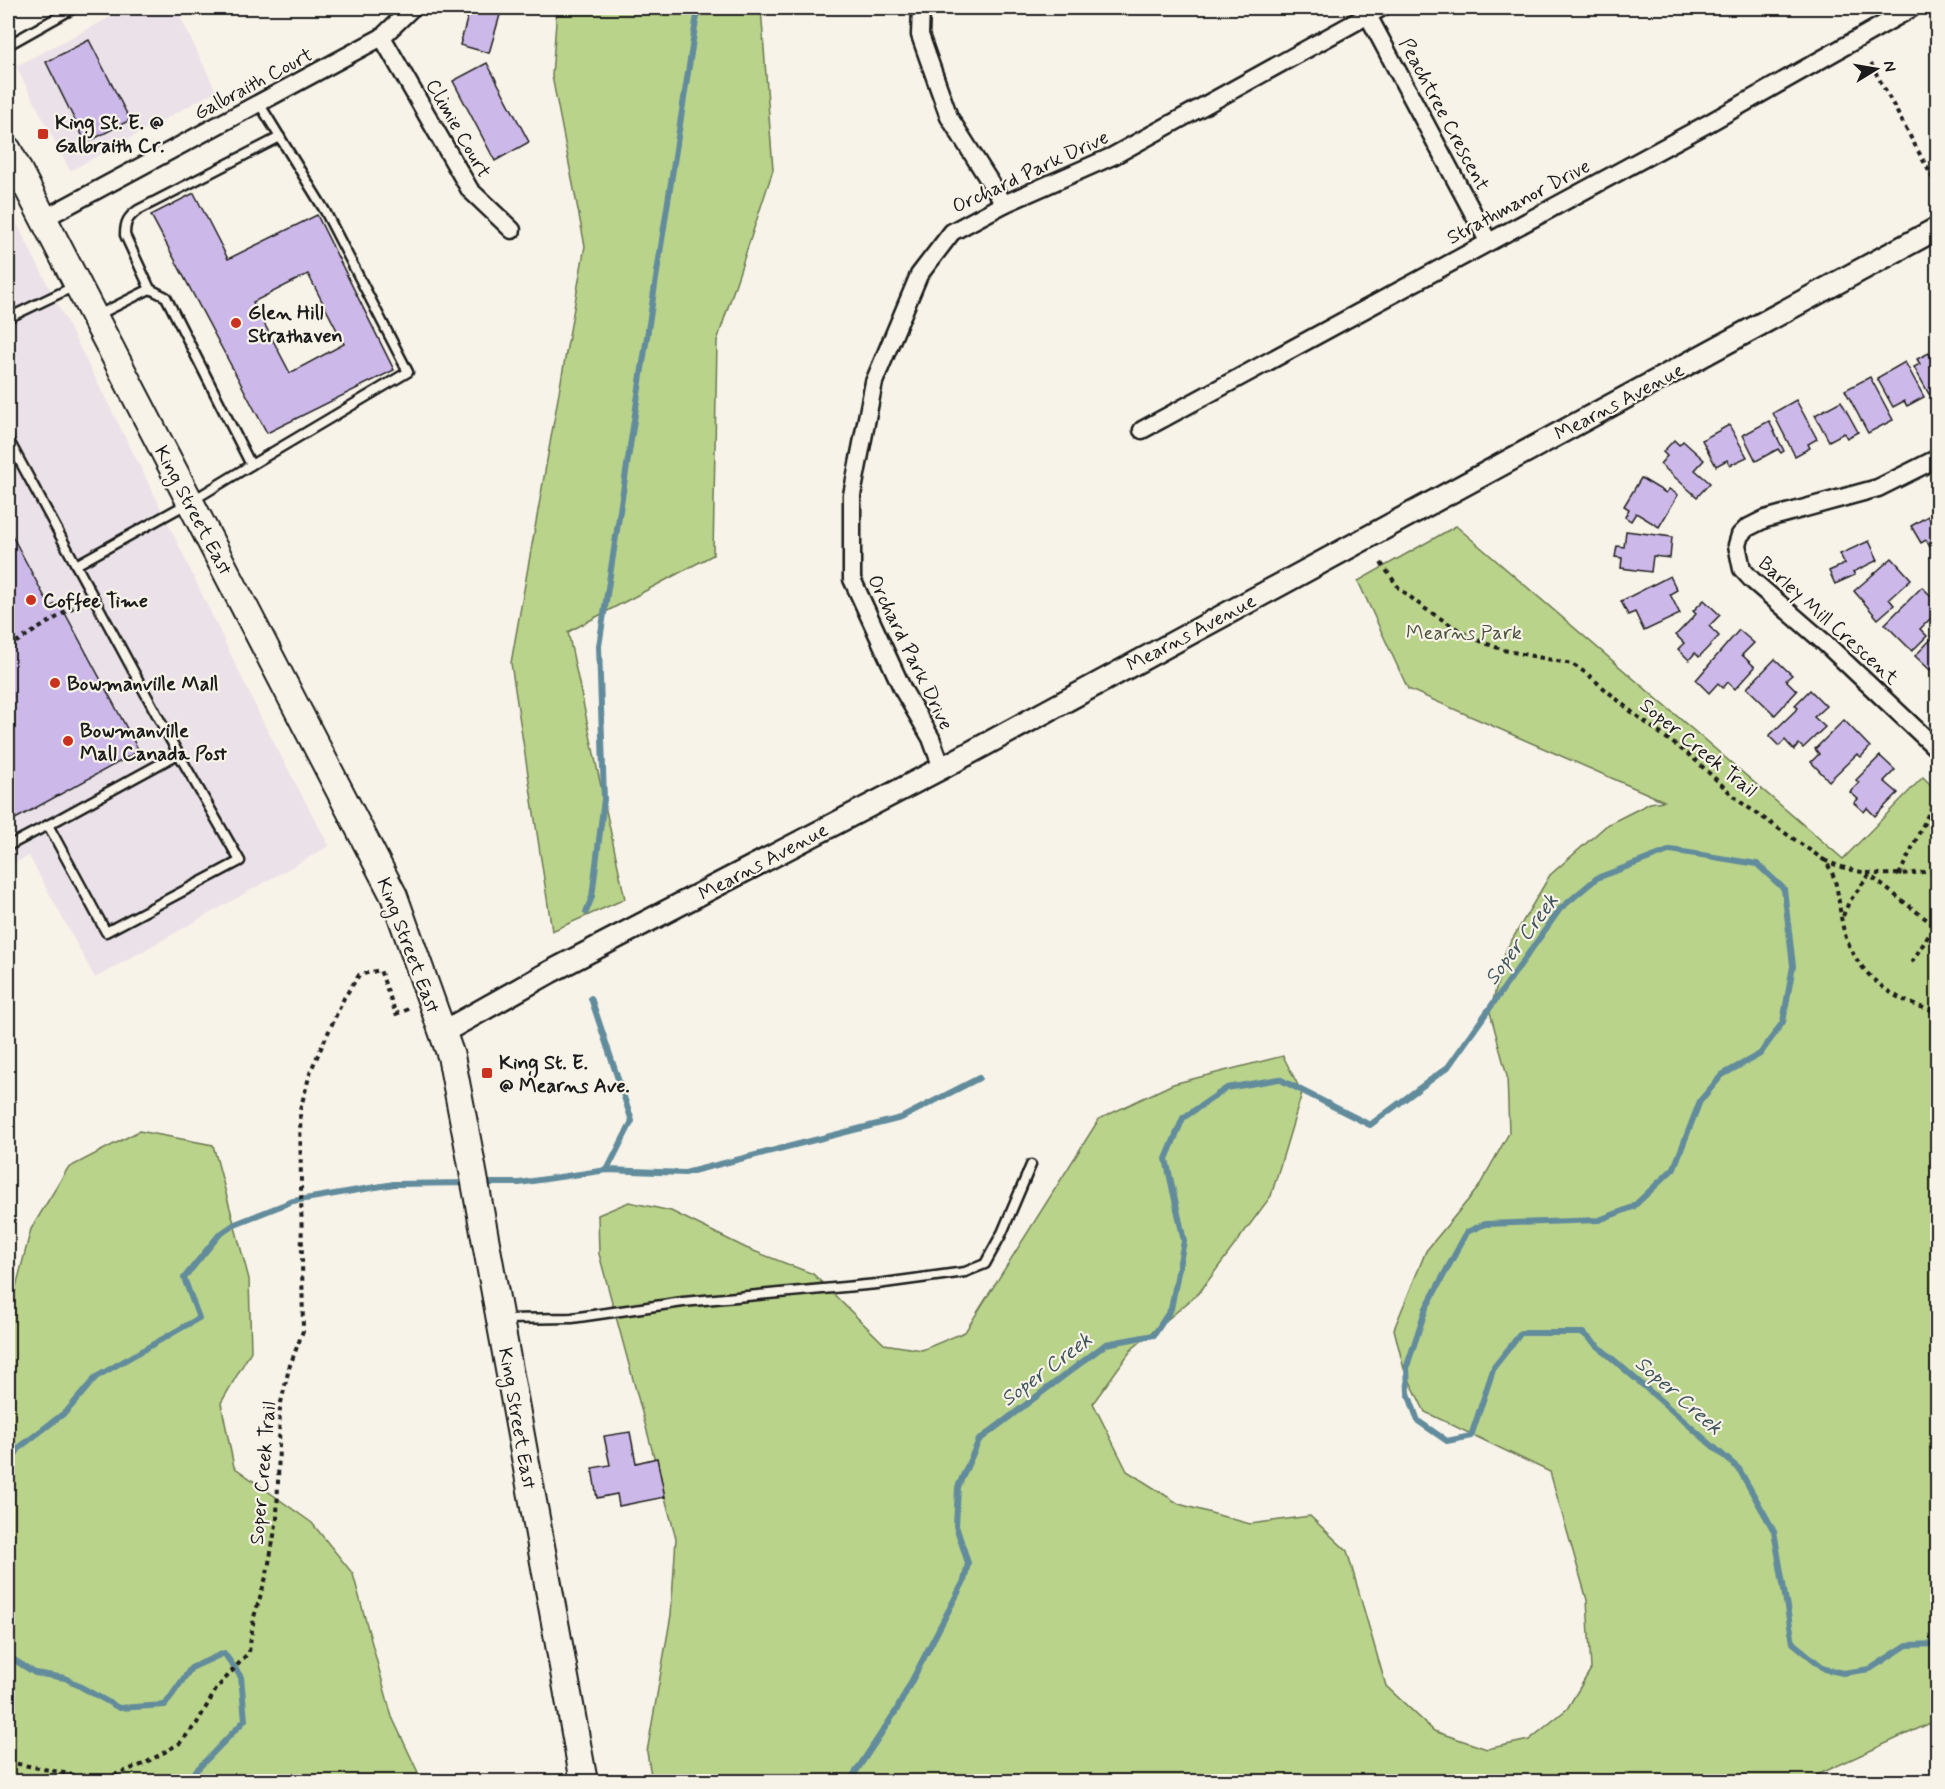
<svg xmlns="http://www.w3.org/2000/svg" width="1945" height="1789" font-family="Mynerve,sans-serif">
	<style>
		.built { fill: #eae2e8 }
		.green { fill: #bad38a; stroke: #6b7853; stroke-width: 1.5 }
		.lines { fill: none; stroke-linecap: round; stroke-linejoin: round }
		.stream { stroke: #628c9c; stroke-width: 6 }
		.building { fill: #cdb9e9; stroke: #1c1c1c; stroke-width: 1.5; fill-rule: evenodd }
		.service-casing { stroke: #1c1c1c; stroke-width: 13 }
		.minor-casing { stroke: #1c1c1c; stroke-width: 21 }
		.tertiary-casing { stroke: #1c1c1c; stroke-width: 26 }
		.primary-casing { stroke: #1c1c1c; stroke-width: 30 }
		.path { stroke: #1c1c1c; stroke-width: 4; stroke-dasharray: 4.5 4.5; stroke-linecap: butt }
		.service { stroke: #f7f3e8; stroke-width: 8 }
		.minor { stroke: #f7f3e8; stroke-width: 16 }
		.tertiary { stroke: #f7f3e8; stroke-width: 21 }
		.primary { stroke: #f7f3e8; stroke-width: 26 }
		.poi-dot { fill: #c8321e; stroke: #f7f3e8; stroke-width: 2 }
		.labels { text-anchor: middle; stroke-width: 4.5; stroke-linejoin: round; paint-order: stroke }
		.street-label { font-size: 20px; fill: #1c1c1c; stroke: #f7f3e8 }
		.poi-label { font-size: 20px; font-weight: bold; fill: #1c1c1c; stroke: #f7f3e8; text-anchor: start }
		.park-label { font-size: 20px; fill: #4b533d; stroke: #f7f3e8 }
		.water-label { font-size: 21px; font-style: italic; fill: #3f545c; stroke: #f7f3e8 }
	</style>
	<rect width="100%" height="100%" fill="#f7f3e8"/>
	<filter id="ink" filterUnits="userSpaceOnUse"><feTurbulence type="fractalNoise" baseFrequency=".0167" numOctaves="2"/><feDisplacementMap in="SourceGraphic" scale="12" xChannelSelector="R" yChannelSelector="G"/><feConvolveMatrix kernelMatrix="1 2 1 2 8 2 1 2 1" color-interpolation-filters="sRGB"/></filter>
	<g filter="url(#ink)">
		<g class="built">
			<path d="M128,8h48l40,83 -146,80 -54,-105z"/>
			<path d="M8,206l148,292 108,226 65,122 -234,132 -66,-122 -21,10z"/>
		</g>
		<g class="green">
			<path d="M557,8h204l12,162 -56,171 -4,214 -145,77 57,267 -73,32 -41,-268 74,-417 -33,-170z"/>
			<path d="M1456,526l387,333 80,-82 14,14v929l-135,62 -1150,-1 -5,-29 24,-137 5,-77 -77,-284 -1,-39 31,-13 42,9 75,37 67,26 71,70 38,6 43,-18 134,-213 74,-35 110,-28 19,37 -31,103 -72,97 -67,56 -39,54 34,68 52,33 71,20 60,-8 37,35 39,135 48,45 53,18 42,-9 38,-31 24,-40 -4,-69 -37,-128 -125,-60 -21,-43 -10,-40 32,-78 52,-63 31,-55 -2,-57 -17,-64 16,-62 44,-75 57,-50 43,-22 14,-2 -256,-112 -50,-108z"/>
			<path d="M139,1131l74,14 36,134 2,72 -30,52 13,64 78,56 41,51 39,143 30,64h-414v-463l23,-89 37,-61z"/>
		</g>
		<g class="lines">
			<g class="stream">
				<path d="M586,912l6,-15 12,-98 -5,-153 99,-638"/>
				<path d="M591,998l41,123 -25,49"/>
				<path d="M482,1183h37l88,-13 78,3 216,-55 78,-40"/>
				<path d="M8,1466l12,-19 47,-36 29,-34 103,-59 -15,-40 35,-43 16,-11 58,-23 101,-17 75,-1"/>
				<path d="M8,1656l27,17 30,5 54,30 46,-3 26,-37 33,-15 17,24 4,43 -60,62"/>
				<path d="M849,1782l47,-71 68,-130 4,-18 -12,-37 2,-39 21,-47 127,-96 48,-9 17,-26 13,-68 -18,-82 17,-41 44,-30 52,-9 91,46 78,-58 112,-158 37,-31 74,-28 86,14 27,25 9,77 -10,56 -23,32 -38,21 -22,26 -26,67 -41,39 -34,13 -114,4 -18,8 -41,76 -19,58 1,27 10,28 29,20 24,-5 23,-69 27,-34h62l156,136 35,62 19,112 32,26 18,4 27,-4 37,-24 31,-1"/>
			</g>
		</g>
		<g class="building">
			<path d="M470,8h32l-13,45 -29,-8z"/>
			<path d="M89,40l41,80 -44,23 -40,-81z"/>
			<path d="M487,63l42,79 -34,19 -42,-80z"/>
			<path d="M194,193l34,66 89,-44 77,155 -127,63 -116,-218zM308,274l36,70 -54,29 -37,-71z"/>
			<path d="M1929,353l2,5 7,-4v36l-9,4 -15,-27 6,-3 -3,-5z"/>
			<path d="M1905,362l19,35 -17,9 -3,-5 -11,6 -16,-29z"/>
			<path d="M1870,377l23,43 -25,13 -23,-43z"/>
			<path d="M1796,400l21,39 -9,5 2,4 -15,8 -22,-43z"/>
			<path d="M1841,401l17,31 -11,6 -3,-5 -15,8 -14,-26z"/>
			<path d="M1769,421l15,30 -3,2 -3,-4 -22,12 -13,-26z"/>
			<path d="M1729,425l18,32 -17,8 -3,-5 -11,6 -14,-26z"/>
			<path d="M1674,440l5,5 4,-4 21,19 -9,10 15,13 -13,14 -37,-33 7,-8 -4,-4z"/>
			<path d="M1641,478l25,15 3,-4 9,6 -19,32 -23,-14 -5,8 -6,-4 4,-8 -5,-3z"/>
			<path d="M1938,515v39l-2,-3 -3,1 -7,-12 -5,3 -10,-17 17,-10 2,3z"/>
			<path d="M8,528l42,79 9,-5 80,149 -131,72z"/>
			<path d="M1626,531l46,6 -2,21 -17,-2 -2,16 -30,-4 1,-10 -7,-1 2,-11 7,1z"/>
			<path d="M1869,541l9,19 -25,12 2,3 -20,9 -6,-13 16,-7 -5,-10z"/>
			<path d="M1892,558l19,21 -22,20 5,6 -16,14 -24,-28z"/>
			<path d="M1670,576l7,14 -7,4 10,20 -36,17 -9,-19 -7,3 -7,-14z"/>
			<path d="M1922,587l16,16v8l-18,18 7,7 -15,15 -27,-27z"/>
			<path d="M1704,600l16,15 -11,11 10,10 -20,21 -4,-4 -6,7 -11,-11 6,-6 -8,-8 20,-21 -3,-3z"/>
			<path d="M1739,630l15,13 -12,12 13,12 -20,22 -7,-7 -5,6 -5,-5 -9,10 -13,-13z"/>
			<path d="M1938,632v30l-8,8 -15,-14z"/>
			<path d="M1775,659l17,16 -6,5 11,11 -22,24 -28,-27z"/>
			<path d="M1810,690l16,16 -12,11 11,10 -22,21 -4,-4 -5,6 -9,-10 -6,6 -10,-10 29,-28 -3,-3z"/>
			<path d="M1844,720l26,27 -9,10 -4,-3 -28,27 -18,-19 8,-8 -4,-5z"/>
			<path d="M1880,756l15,14 -11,11 14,12 -23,23 -8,-8 -3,4 -10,-9 4,-4 -8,-7 9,-9 -3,-3z"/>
			<path d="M630,1432l6,31 21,-5 8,39 -46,9 -2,-12 -20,4 -5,-30 18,-3 -6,-29z"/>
		</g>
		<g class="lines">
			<defs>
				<g id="service">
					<path d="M8,45l66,-37"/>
					<path d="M96,316l54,-27"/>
					<path d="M8,318l67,-32"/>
					<path d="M8,439l162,300 70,122 -134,71 -58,-107 -40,21"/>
					<path d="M251,465l157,-93 -83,-161 -66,-108"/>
					<path d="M76,565l114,-63 61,-37 -85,-168 -16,-8 -25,-54c0,-13 3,-18 13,-25l142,-73"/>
					<path d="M48,825l130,-71"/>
					<path d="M503,1319l69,-1 111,-16 194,-18 88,-12 20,-8 17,-31 29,-68"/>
				</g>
				<g id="minor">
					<path d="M921,8l-1,27 29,82 55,87"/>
					<path d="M1364,8l124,233"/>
					<path d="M382,37l88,153 42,40"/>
					<path d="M43,219l339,-182 30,-29"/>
					<path d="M1142,430l567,-307 203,-115"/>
					<path d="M1938,458l-60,30 -113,31 -18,9 -7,7 -3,10 5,24 10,11 74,64 112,106"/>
					<path d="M942,768l-11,-30 -28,-48 -51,-111v-84l22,-113 45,-107 33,-43 52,-28 109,-48 268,-148"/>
				</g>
				<path id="tertiary" d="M443,1032l107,-60 392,-204 996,-540"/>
				<path id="primary" d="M8,150l386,746 57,160 17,88 116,638"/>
			</defs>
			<use href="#service" class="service-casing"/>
			<use href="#minor" class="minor-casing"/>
			<use href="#tertiary" class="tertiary-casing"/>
			<use href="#primary" class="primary-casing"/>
			<g class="path">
				<path d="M1871,64l65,120"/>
				<path d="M1381,563l18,25 25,20 46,29 33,13 69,14 14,9 47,40 60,45 46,43 85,59c17,20 13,46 20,71 11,42 51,73 94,80"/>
				<path d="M8,647l74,-45"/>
				<path d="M1824,860c39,18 72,16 114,10"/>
				<path d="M1899,875l39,-81"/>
				<path d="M1843,916l6,-14 20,-27 66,51 -24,37"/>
				<path d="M8,1762l92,18 44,-16 36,-21 17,-20 20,-35 32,-36 5,-35 13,-43 10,-55 3,-112 9,-39 14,-37 -3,-221 11,-40 33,-72 15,-23 21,-5 16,44 15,-6"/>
			</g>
			<use href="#service" class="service"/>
			<use href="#minor" class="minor"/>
			<use href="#tertiary" class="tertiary"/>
			<use href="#primary" class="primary"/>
		</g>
	</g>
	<g class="poi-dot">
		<rect x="37" y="128" width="12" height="12" rx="3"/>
		<circle cx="236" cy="323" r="6"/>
		<circle cx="31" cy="600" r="6"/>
		<circle cx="55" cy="683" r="6"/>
		<circle cx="68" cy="741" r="6"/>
		<rect x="481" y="1067" width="12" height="12" rx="3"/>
	</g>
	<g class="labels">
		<g class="street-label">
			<text transform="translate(253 83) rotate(-28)" y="7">Galbraith Court</text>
			<text transform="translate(1445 114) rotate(62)" y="7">Peachtree Crescent</text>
			<text transform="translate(459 128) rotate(60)" y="7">Climie Court</text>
			<text transform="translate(1030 171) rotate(-25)" y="7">Orchard Park Drive</text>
			<text transform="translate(1518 201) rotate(-28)" y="7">Strathmanor Drive</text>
			<text transform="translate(1619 401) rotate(-28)" y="7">Mearns Avenue</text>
			<text transform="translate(194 510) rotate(62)" y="7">King Street East</text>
			<text transform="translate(1829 620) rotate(42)" y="7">Barley Mill Crescent</text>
			<text transform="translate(1191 632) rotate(-28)" y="7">Mearns Avenue</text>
			<text transform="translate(911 652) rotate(64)" y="7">Orchard Park Drive</text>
			<text transform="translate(1699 747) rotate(39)" y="7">Soper Creek Trail</text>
			<text transform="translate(763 861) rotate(-28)" y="7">Mearns Avenue</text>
			<text transform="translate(409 945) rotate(69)" y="7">King Street East</text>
			<text transform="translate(518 1418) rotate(80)" y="7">King Street East</text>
			<text transform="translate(262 1473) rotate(-85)" y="7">Soper Creek Trail</text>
		</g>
		<g class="poi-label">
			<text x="55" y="129">King St. E. @<tspan x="55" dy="23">Galbraith Cr.</tspan></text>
			<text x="248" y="319">Glen Hill<tspan x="248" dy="23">Strathaven</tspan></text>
			<text x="43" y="607">Coffee Time</text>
			<text x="67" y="690">Bowmanville Mall</text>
			<text x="80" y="737">Bowmanville<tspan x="80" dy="23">Mall Canada Post</tspan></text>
			<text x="499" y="1069">King St. E.<tspan x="499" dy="23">@ Mearns Ave.</tspan></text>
		</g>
		<g class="park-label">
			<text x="1464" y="639">Mearns Park</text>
		</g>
		<g class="water-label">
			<text transform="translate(1521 939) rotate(-53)" y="7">Soper Creek</text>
			<text transform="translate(1046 1369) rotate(-37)" y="7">Soper Creek</text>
			<text transform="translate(1679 1395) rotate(41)" y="7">Soper Creek</text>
		</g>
	</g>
	<rect width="1945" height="1789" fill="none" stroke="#f7f3e8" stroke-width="30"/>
	<rect x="15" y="15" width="1915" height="1759" fill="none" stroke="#1c1c1c" stroke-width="2" filter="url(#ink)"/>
	<g transform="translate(1876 69) rotate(79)" stroke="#f7f3e8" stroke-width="4.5" paint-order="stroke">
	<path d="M0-4.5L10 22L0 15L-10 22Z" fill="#1c1c1c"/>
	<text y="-9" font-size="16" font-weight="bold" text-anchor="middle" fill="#1c1c1c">N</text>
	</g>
</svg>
